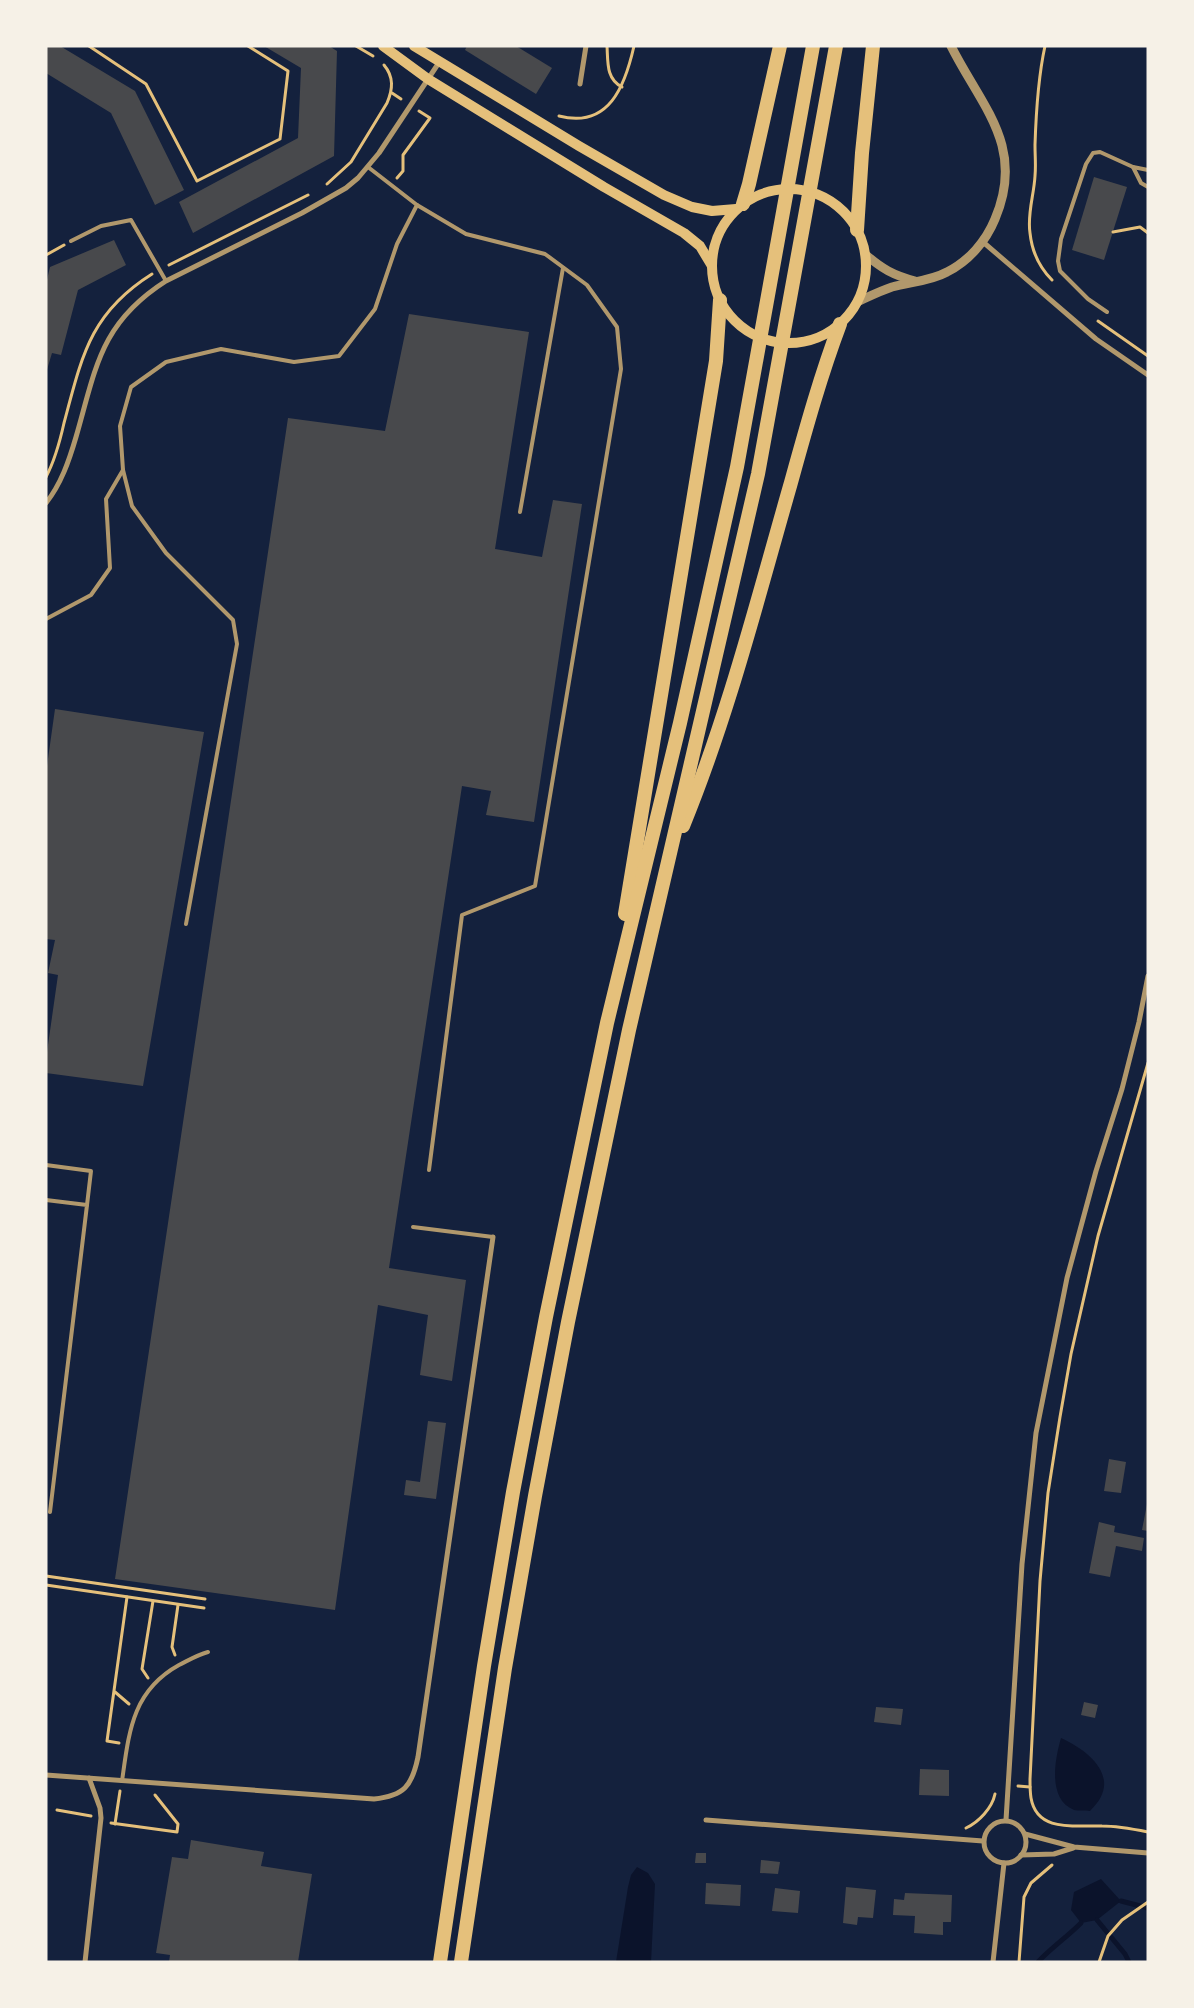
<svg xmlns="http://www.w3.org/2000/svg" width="1194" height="2008" font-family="Arial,sans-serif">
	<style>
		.water { fill: #0b132b }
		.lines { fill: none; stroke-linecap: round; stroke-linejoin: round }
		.stream { stroke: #0b132b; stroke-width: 5 }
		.building { fill: #48494c }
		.path { stroke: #e5c07b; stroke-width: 3 }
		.service { stroke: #b1986c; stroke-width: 4 }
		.minor { stroke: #b1986c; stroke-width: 5 }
		.tertiary { stroke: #b1986c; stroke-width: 9 }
		.secondary { stroke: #e5c07b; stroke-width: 10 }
		.trunk { stroke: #e5c07b; stroke-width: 14 }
	</style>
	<rect width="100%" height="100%" fill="#14213d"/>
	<g class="water">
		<path d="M1061,1738c31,14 62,42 29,73 -5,-1 -12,0 -16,-1 -27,-11 -19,-51 -13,-72z"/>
		<path d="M637,1867l11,6 7,11 -4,78h-35l12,-75 3,-12z"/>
		<path d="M1101,1879l20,22 -24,19 -16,3 -10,-13 3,-18z"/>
	</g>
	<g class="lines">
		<g class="stream">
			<path d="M1121,1901l27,7"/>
			<path d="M1097,1920l28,34 4,8"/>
			<path d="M1038,1962c13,-14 29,-25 43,-39"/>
		</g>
	</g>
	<g class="building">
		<path d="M46,46h14l75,45 49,99 -29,15 -44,-92 -65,-40z"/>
		<path d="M264,46h65l8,5 -3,105 -141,77 -14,-31 119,-64 3,-70z"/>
		<path d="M467,46h49l36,22 -16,26 -71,-44z"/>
		<path d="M1094,177l33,10 -23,73 -32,-10z"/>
		<path d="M114,240l12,25 -48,25 -17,65 -9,-2 -6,20v-89l4,-17z"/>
		<path d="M409,314l120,18 -34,217 47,8 11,-57 29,4 -48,318 -48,-7 5,-24 -29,-5 -73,482 77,12 -14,101 -32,-6 8,-60 -50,-10 -43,305 -220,-31 173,-1161 97,13z"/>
		<path d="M55,709l149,23 -61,354 -97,-13v-14l12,-84 -10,-2 7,-33 -9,-1v-166z"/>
		<path d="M428,1421l18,2 -10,76 -32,-4 2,-15 14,2z"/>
		<path d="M1109,1459l17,3 -5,31 -17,-2z"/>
		<path d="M1147,1504h1v27l-6,-1z"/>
		<path d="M1099,1522l16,4 -1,6 30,6 -2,13 -26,-5 -6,31 -21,-4z"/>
		<path d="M1084,1702l14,3 -3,13 -14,-3z"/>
		<path d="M876,1707l27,2 -2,16 -27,-3z"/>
		<path d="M920,1769l29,1v26l-30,-1z"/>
		<path d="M191,1840l73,12 -3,14 51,8 -14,88h-129l1,-7 -14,-2 16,-96 16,2z"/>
		<path d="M696,1853h10v10h-11z"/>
		<path d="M761,1860l19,2 -2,12 -18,-1z"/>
		<path d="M706,1883l35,2 -1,21 -35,-2z"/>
		<path d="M846,1887l30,3 -3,28 -15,-1 -1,8 -14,-2z"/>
		<path d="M775,1888l25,3 -2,22 -26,-2z"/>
		<path d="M905,1893l47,2 -1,27h-8v13l-29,-2 1,-17 -22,-1 1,-16 10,1z"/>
	</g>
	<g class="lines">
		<g class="path">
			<path d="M89,46l57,38 51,97 83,-42 8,-68 -40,-25"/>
			<path d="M356,46l17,10"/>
			<path d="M607,46c1,16 -1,33 15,41"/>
			<path d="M1045,46c-7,32 -9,67 -10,99 0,11 1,21 0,31 -1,19 -8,38 -5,57 2,19 9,34 22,47"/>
			<path d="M392,93l9,6"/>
			<path d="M559,116c50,13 66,-30 75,-70"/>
			<path d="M397,178l6,-7v-16l27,-37 -11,-7"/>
			<path d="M327,184l24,-22 36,-59c6,-14 7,-26 -3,-38"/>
			<path d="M1113,232l27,-5 8,6"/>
			<path d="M46,255l18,-10"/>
			<path d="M169,265l139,-70"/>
			<path d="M1098,321l50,35"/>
			<path d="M46,477c9,-17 14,-36 18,-54 18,-67 26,-110 88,-149"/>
			<path d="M1148,1063l-50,173 -27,118 -11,63 -12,76 -8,88 -10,198c0,6 0,13 1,19 6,35 45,27 71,28 15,0 31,3 46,6"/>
			<path d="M46,1576l159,23"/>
			<path d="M46,1585l158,23"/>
			<path d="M175,1655l-3,-8 6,-42"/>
			<path d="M148,1678l-6,-9 11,-68"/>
			<path d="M115,1692l14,12"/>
			<path d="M119,1743l-12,-2 20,-144"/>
			<path d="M1018,1786l12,1"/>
			<path d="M57,1810l34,6"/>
			<path d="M111,1823l66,9 1,-8 -23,-29"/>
			<path d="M115,1824l5,-33"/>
			<path d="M966,1828c13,-6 26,-20 29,-34"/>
			<path d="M1019,1962l5,-65 7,-14 21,-18"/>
			<path d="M1099,1962l9,-26 14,-16 26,-18"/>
		</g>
		<g class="service">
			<path d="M368,167l49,38 49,29 79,20 42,31 30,42 4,42 -86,517 -73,29 -33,255"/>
			<path d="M1133,167l8,16 7,4"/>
			<path d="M71,241l30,-15 30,-6 35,61"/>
			<path d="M1107,312l-19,-13 -28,-28 -2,-10 3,-22 25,-75 7,-11 7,-1 33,15 15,3"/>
			<path d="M520,512l43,-244"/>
			<path d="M46,619l45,-24 19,-27 -4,-69 17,-29"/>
			<path d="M186,924l51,-280 -4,-24 -67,-67 -34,-47 -9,-36 -3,-44 11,-39 35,-25 55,-13 73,13 45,-6 36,-47 22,-65 20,-39"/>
			<path d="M46,1165l45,6 -4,34"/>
			<path d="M46,1200l41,5 -37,307"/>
			<path d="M413,1227l80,10"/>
			<path d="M122,1781c7,-49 10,-90 57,-116 10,-5 18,-10 29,-13"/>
		</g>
		<g class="minor">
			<path d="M580,84l6,-38"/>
			<path d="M983,242l113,97 52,36"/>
			<path d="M46,503c15,-19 23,-42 30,-66 20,-69 24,-114 90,-156l136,-68 44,-25 12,-10 21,-25 61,-92"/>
			<path d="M46,1775l328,24c30,-3 38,-13 44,-42l75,-520"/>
			<path d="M706,1820l277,21"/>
			<path d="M1006,1820l16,-256 14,-131 31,-155 29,-107 26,-82 17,-67 9,-46"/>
			<circle cx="1005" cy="1842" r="21"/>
			<path d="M1025,1834l49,13 74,6"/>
			<path d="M1021,1855l33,-1 19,-6"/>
			<path d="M85,1962l16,-144 -1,-10 -11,-30"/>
			<path d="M993,1962l11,-99"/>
		</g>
		<g class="tertiary">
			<path d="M865,254c17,15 28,21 50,27"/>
			<path d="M857,302c11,-5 23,-11 35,-15 18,-5 39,-6 55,-15 22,-11 39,-31 48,-53 31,-73 -14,-113 -44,-173"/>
		</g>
		<g class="secondary">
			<path d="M383,46l45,33 176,108 80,46 16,13 12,20"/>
			<path d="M414,46l165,100 85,49 28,12 20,4 24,-2"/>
			<circle cx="789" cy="266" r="77"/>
		</g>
		<g class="trunk">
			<path d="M743,204l6,-20 31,-138"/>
			<path d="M857,230l5,-77 11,-107"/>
			<path d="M683,826c45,-110 74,-225 107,-340 15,-54 30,-109 50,-162"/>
			<path d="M625,914l91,-553 4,-61"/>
			<path d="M440,1962l44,-296 29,-174 33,-175 61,-294 73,-300 57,-256 76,-421"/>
			<path d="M461,1962l44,-294 30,-172 33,-174 61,-292 129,-556 78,-428"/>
		</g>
	</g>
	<rect width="1194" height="2008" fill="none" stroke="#f6f1e7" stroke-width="95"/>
</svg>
